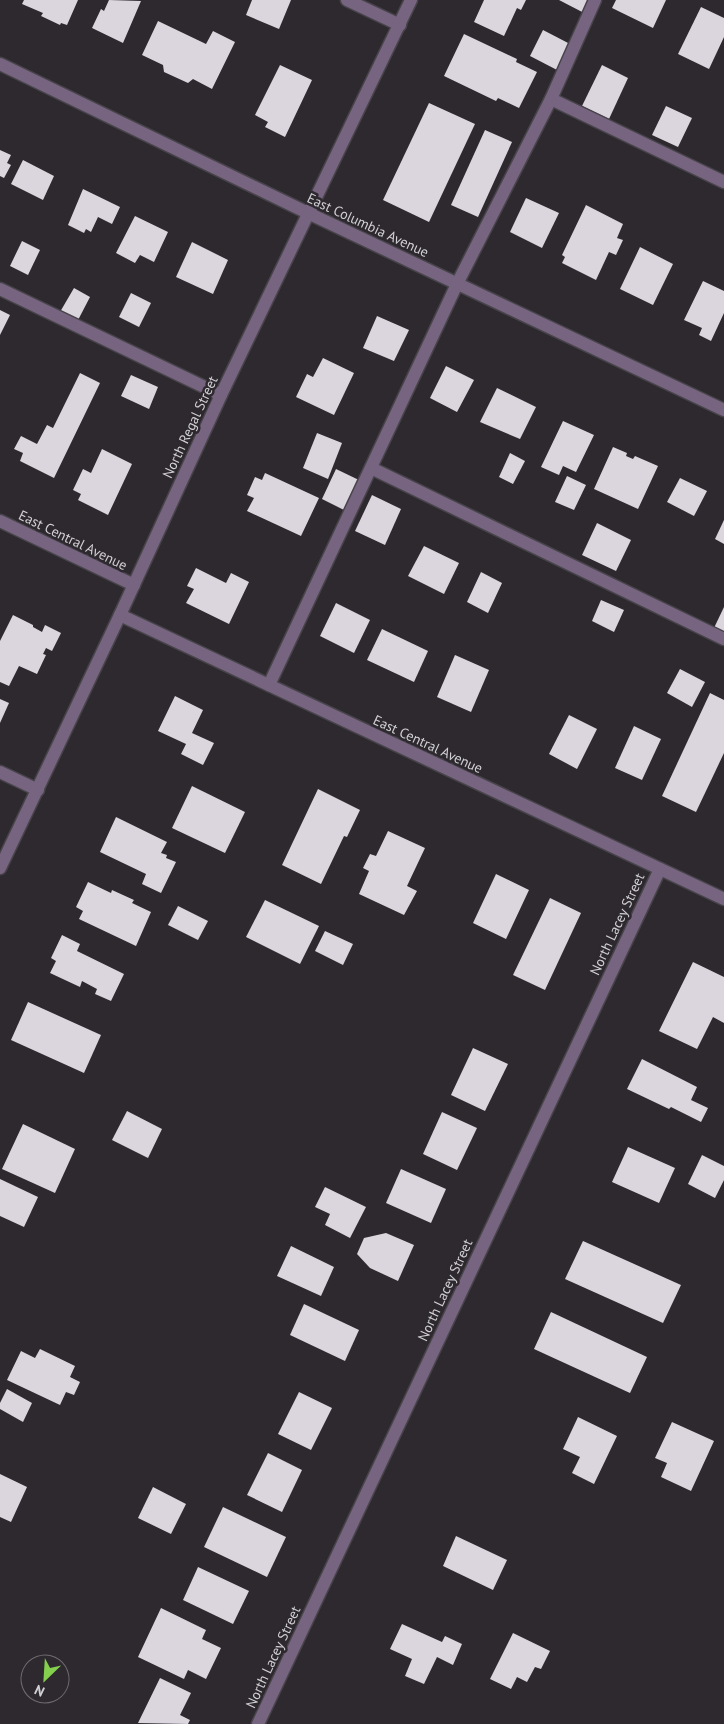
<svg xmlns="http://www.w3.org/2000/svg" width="724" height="1724" font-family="'PT Sans',sans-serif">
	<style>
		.building { fill: #dbd6de }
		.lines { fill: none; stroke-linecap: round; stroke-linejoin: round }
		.minor-casing { stroke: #474449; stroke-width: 15 }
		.minor { stroke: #776481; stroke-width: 12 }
		.labels { text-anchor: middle; stroke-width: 5; stroke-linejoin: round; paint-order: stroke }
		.street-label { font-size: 14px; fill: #d2d0d4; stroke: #2d292f }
	</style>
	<rect width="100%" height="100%" fill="#2d292f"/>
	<g class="building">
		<path d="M24,0h54l-11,25 -6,-2 -1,2 -19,-9 2,-3 -21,-9z"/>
		<path d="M109,0l32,1 -18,42 -31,-15 9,-19 3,2z"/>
		<path d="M252,0h39l-12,29 -33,-14z"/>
		<path d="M484,0h42l-5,10 -4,-2 -13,28 -30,-14z"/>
		<path d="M559,0h34l-7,14z"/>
		<path d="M616,0h50l-13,28 -41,-20z"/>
		<path d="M701,7l23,11v19l-15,32 -31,-15z"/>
		<path d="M158,21l48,23 7,-13 22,11 -23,47 -19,-10 -5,4 -24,-11 -1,-7 -21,-10z"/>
		<path d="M543,30l29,15 -13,26 -29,-15z"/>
		<path d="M464,34l53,25 -1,3 21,10 -18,36 -21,-10 -2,3 -52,-25z"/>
		<path d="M280,65l32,15 -27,57 -20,-10 3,-5 -13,-7z"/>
		<path d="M602,65l26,13 -19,41 -27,-13z"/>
		<path d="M429,103l46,21 -46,98 -46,-22z"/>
		<path d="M666,106l26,12 -14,29 -26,-12z"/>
		<path d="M485,130l27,12 -34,75 -27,-12z"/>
		<path d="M0,150l11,5 -4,8 4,2 -7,13 -4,-2z"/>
		<path d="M23,160l31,16 -11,24 -32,-16z"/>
		<path d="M83,189l37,18 -8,17 -14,-7 -7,15 -5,-3 -2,4 -16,-8z"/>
		<path d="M526,198l33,15 -17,35 -32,-16z"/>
		<path d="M586,205l37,19 -6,14 6,2 -7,15 -7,-3 -13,28 -34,-17 3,-6 -3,-2z"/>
		<path d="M135,216l33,16 -14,30 -14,-7 -5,8 -19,-10z"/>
		<path d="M22,241l18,9 -12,25 -18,-9z"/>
		<path d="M192,242l36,18 -15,34 -37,-17z"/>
		<path d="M640,247l33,17 -20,41 -33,-16z"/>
		<path d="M703,281l21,10v22l-13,28 -12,-6 3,-7 -18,-8z"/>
		<path d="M74,288l16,9 -13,25 -17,-10z"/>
		<path d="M131,293l20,10 -12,24 -20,-10z"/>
		<path d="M0,310l10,5 -10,20z"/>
		<path d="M377,316l32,14 -15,31 -31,-13z"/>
		<path d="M323,358l31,15 -20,42 -38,-18 11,-23 6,3z"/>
		<path d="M446,366l28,14 -17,32 -27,-14z"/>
		<path d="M80,373l20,10 -46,95 -34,-17 3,-8 -9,-4 7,-13 16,8 10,-19 6,3z"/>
		<path d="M131,375l27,12 -9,22 -28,-13z"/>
		<path d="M497,388l39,19 -16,32 -40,-17z"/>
		<path d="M563,421l31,14 -18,37 -13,-6 -4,9 -18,-8z"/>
		<path d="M317,433l25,10 -14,36 -25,-11z"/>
		<path d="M613,447l14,6 -1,3 7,3 2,-3 23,10 -20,43 -44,-20z"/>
		<path d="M102,449l30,15 -24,51 -30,-15 3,-6 -8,-4 10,-21 8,4z"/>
		<path d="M510,453l15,8 -12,23 -14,-7z"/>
		<path d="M336,469l25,12 -15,30 -24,-12z"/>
		<path d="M265,473l54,25 -18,38 -54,-25 7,-13 -7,-3 8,-18 7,3z"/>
		<path d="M567,476l19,9 -12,25 -19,-8z"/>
		<path d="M680,478l27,13 -13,25 -27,-14z"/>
		<path d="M372,495l29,14 -16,36 -30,-14z"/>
		<path d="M724,520v24l-9,-5z"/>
		<path d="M597,523l34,17 -15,31 -34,-16z"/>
		<path d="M424,546l35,17 -15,31 -36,-18z"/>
		<path d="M196,568l30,15 5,-10 18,9 -20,42 -43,-21 8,-14 -7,-3z"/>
		<path d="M481,572l21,11 -14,30 -21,-11z"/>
		<path d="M601,600l23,10 -10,22 -22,-11z"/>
		<path d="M336,603l34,17 -16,33 -34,-17z"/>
		<path d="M724,607v26l-10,-5z"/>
		<path d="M13,615l20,10v2l9,5 3,-7 16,8 -9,18 -6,-3 -3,6 3,1 -9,19 -18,-8 -10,20 -9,-4v-41z"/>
		<path d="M382,629l46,22 -14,31 -47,-22z"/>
		<path d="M455,655l34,15 -18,42 -34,-15z"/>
		<path d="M680,669l25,13 -13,25 -25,-14z"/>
		<path d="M710,693l14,7v53l-28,59 -34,-16z"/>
		<path d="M175,696l28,14 -11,23 22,10 -11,22 -22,-11 5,-10 -28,-13z"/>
		<path d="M0,699l9,4 -9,20z"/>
		<path d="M569,715l28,14 -20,40 -28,-15z"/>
		<path d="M634,726l27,13 -19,41 -27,-12z"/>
		<path d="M192,786l53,26 -20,41 -53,-25z"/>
		<path d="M318,789l42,21 -13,27 -3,-1 -23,48 -39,-19z"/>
		<path d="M116,817l51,25 -6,11 6,2 -1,3 10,4 -15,31 -19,-9 4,-10 -46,-22z"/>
		<path d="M388,831l37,17 -18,38 10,5 -13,24 -45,-21 10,-23 -6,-3 7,-14 6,2z"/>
		<path d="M496,874l33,16 -23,49 -33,-16z"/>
		<path d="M88,882l23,11 1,-3 22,10 -2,3 19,9 -15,34 -57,-27 4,-8 -7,-4z"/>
		<path d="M550,898l31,15 -36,77 -32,-15z"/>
		<path d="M265,900l54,26 -19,38 -54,-27z"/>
		<path d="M178,906l30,15 -10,19 -30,-15z"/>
		<path d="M325,931l28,13 -10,21 -28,-14z"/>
		<path d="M62,935l18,9 -3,7 47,23 -13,27 -16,-7 2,-5 -15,-8 -2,6 -30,-14 6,-12 -5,-3z"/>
		<path d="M693,962l31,15v46l-11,-6 -16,32 -38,-18z"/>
		<path d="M28,1002l73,33 -17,38 -73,-33z"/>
		<path d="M473,1048l35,16 -23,47 -34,-16z"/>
		<path d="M642,1059l55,28 -6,13 17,8 -7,14 -30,-15 -2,2 -42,-20z"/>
		<path d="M127,1111l35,18 -14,29 -36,-18z"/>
		<path d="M442,1112l35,16 -20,42 -34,-16z"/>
		<path d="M23,1124l52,25 -20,44 -53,-24z"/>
		<path d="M628,1147l47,21 -16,35 -47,-21z"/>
		<path d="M702,1155l22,11v14l-9,18 -27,-14z"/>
		<path d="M401,1169l45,20 -15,34 -45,-20z"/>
		<path d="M0,1179l38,18 -14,30 -24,-11z"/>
		<path d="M325,1187l41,20 -16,31 -25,-13 5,-11 -15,-7z"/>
		<path d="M386,1233l28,12 -16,36 -28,-13 -13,-14 7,-16z"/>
		<path d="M583,1241l98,44 -18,38 -98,-44z"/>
		<path d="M291,1246l43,21 -13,29 -44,-20z"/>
		<path d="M304,1304l55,26 -14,31 -55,-26z"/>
		<path d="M551,1312l96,45 -17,36 -96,-44z"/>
		<path d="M40,1349l35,17 -5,11 10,5 -6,13 -8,-3 -6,13 -53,-25 14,-29 14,7z"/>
		<path d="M7,1389l25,14 -9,19 -23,-13v-6z"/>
		<path d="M299,1392l33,16 -21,42 -33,-16z"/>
		<path d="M578,1417l39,19 -23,48 -22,-11 8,-16 -17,-8z"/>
		<path d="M672,1422l42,19 -23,50 -30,-14 6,-14 -12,-5z"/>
		<path d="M268,1453l34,17 -20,42 -35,-17z"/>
		<path d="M0,1474l27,13 -16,35 -11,-5z"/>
		<path d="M153,1487l33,17 -15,30 -33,-16z"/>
		<path d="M223,1507l63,30 -19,40 -63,-30z"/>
		<path d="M456,1536l51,24 -14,30 -50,-24z"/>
		<path d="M198,1567l51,24 -16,33 -50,-24z"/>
		<path d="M161,1608l45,22 -4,9 19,9 -15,31 -18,-9 -4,9 -46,-22z"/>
		<path d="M402,1624l40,18 3,-6 17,8 -9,21 -16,-8 -13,27 -19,-8 7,-17 -22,-10z"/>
		<path d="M513,1633l37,18 -9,18 -6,-2 -8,15 -10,-5 -6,12 -21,-10z"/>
		<path d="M160,1678l31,15 -11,22 10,5 -2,4 -50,-1z"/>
	</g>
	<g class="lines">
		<defs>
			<g id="minor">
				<path d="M347,0l53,25"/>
				<path d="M0,64l308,149 416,197"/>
				<path d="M551,99l173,83"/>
				<path d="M0,289l221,106"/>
				<path d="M371,468l353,171"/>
				<path d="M0,521l134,64"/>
				<path d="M120,615l604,284"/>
				<path d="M269,685l188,-401 94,-185 44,-99"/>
				<path d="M0,772l38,18"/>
				<path d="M0,868l120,-253 101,-220 190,-395"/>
				<path d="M258,1724l402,-855"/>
			</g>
		</defs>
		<use href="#minor" class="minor-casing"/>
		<use href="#minor" class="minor"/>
	</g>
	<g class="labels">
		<g class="street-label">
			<text transform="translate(368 225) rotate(25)" y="5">East Columbia Avenue</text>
			<text transform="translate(190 427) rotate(-65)" y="5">North Regal Street</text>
			<text transform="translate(73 540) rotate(26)" y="5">East Central Avenue</text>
			<text transform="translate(428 744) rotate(25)" y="5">East Central Avenue</text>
			<text transform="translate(617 924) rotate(-65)" y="5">North Lacey Street</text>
			<text transform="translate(445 1290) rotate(-65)" y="5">North Lacey Street</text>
			<text transform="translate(273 1657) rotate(-65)" y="5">North Lacey Street</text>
		</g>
	</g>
	<g transform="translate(45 1679) rotate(205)"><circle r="24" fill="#2d292f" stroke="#6f6c71"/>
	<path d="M0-4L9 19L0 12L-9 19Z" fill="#84d04e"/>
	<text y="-8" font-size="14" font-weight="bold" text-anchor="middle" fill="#d2d0d4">N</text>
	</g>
</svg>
